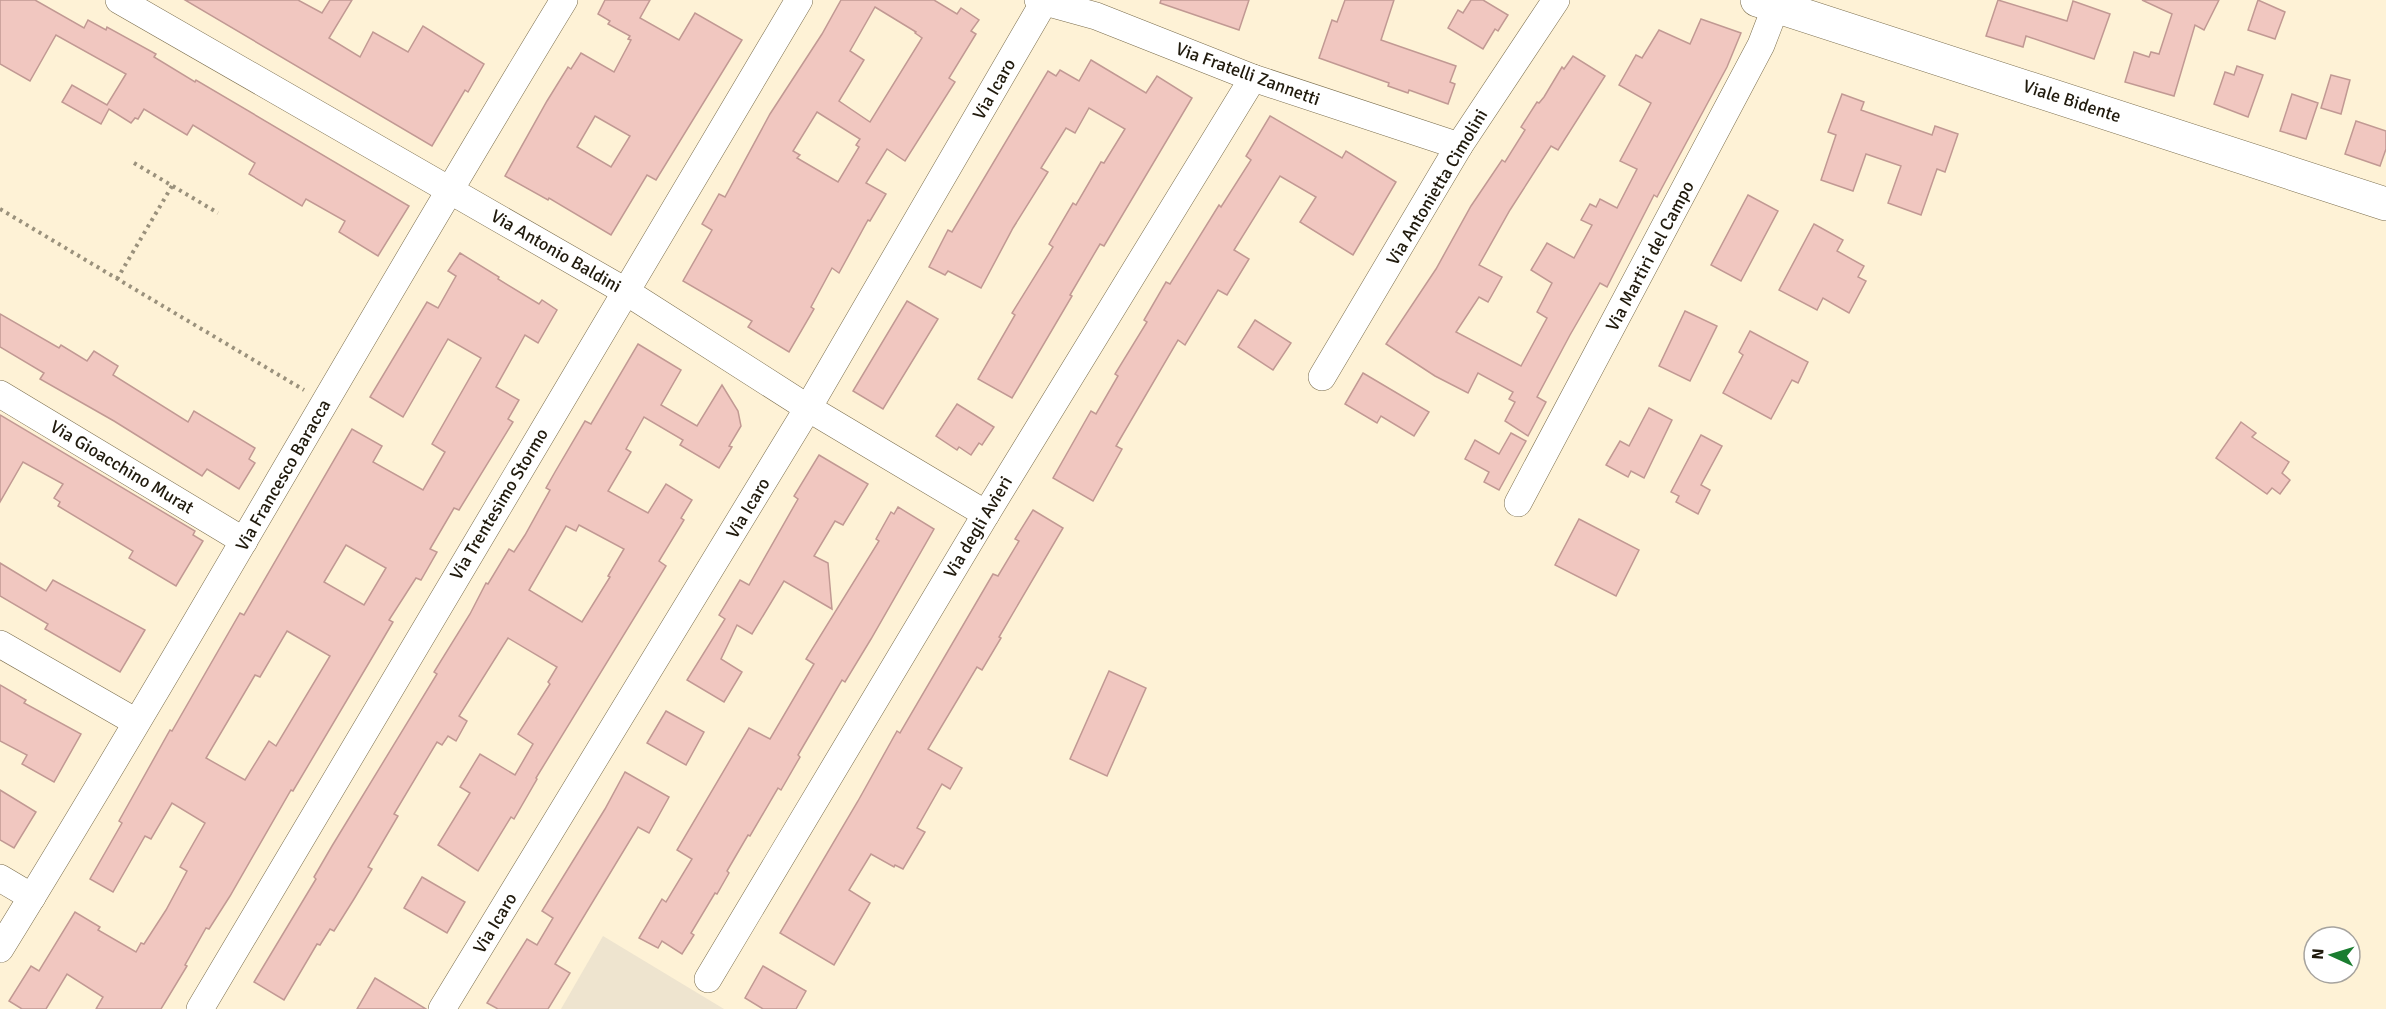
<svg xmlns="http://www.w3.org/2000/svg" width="2386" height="1009" font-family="Signika,sans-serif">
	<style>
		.industrial { fill: #eee4cf }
		.building { fill: #f1c7c0; stroke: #c19993; stroke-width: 1.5; fill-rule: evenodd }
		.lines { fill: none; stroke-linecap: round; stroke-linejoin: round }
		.street-casing { stroke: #7a6d4d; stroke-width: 28 }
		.secondary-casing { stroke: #7a6d4d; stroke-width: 34 }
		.path { stroke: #9a917c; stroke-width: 4; stroke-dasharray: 3 4.5; stroke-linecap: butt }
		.street { stroke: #fff; stroke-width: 27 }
		.secondary { stroke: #fff; stroke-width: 33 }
		.labels { text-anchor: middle; stroke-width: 4.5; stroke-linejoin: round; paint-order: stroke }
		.street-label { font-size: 18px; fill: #201a0d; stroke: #fff }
	</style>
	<rect width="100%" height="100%" fill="#fef2d6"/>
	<path class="industrial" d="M603,936l121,73h-163z"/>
	<g class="building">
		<path d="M0,0h35l49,28 4,-8 18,10 1,-3 49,27 -2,3 41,25 1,-2 213,126 -31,50 -39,-24 6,-11 -39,-22 -4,7 -53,-32 6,-11 -62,-38 -6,10 -43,-26 -6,10 -3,-1 -4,5 -22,-14 -8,15 -39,-22 10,-17 35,20 19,-31 -70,-39 -26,46 -30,-17z"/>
		<path d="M185,0h113l24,13 8,-13h22l-23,38 31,19 13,-25 35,20 15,-26 61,38 -16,28 -3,-2 -33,56z"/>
		<path d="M605,0h45l-10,18 39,22 16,-27 47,27 -86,140 -9,-5 -36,60 -62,-37 -1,2 -43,-24 42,-75 21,-34 3,2 10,-16 33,19 17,-32 -3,-1 2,-3 -22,-12 2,-3 -12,-7zM595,116l35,20 -19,31 -34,-20z"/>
		<path d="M841,0h93l23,14 4,-6 18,12 -8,11 5,3 -27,44 6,4 -50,79 -18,-12 -21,34 20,11 -16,27 -2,-1 -29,53 -7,-5 -21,39 3,2 -25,43 -41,-25 4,-6 -69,-40 29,-51 -10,-6 17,-30 6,3 45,-83 52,-80zM875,7l41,25 -1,1 7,5 -52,84 -31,-21 25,-41 -14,-9zM817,112l43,27 -4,6 3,2 -21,35 -41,-24 3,-3 -7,-4z"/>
		<path d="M1161,0h88l-10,30 -79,-27z"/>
		<path d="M1345,0h49l-13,40 75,26 -6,16 5,2 -7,20 -39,-14 -1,3 -20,-7 1,-3 -70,-25 13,-38 5,2z"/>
		<path d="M1471,0h12l25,15 -10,16 -3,-2 -12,20 -35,-21 10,-18 5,3z"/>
		<path d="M1998,0l69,21 6,-20 37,13 -16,45 -68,-23 -3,11 -37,-11z"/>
		<path d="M2142,0h77l-15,30 -9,-5 -21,71 -49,-14 9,-30 15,5 2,-5 8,2 13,-40z"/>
		<path d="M2258,0l27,12 -10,27 -27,-9z"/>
		<path d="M1701,19l40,14 -14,34 -70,130 -3,-2 -47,92 -7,-4 -30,52 -33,62 9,5 -18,34 -23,-15 10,-19 -6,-3 4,-7 -35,-19 -10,20 -33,-17 -49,-32 50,-75 35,-63 31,-46 3,2 20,-32 -4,-3 16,-25 2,1 5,-6 18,-30 2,2 9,-13 32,20 -47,74 -7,-4 -41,64 -31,55 23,12 -14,25 -9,-5 -23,35 65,34 26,-48 -10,-6 15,-29 -21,-13 16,-27 27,15 18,-33 -11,-5 9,-16 6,3 4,-8 17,9 20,-39 -17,-8 31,-58 -32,-18 17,-30 6,3 17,-28 31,14z"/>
		<path d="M1091,60l55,33 11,-17 35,22 -88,148 -4,-2 -30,51 2,1 -60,102 -34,-19 37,-64 -3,-2 41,-66 -4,-3 24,-41 3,2 25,-43 3,1 21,-34 -36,-21 -14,25 -9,-5 -25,40 7,4 -35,56 -32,60 -33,-17 -3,4 -16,-8 19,-37 4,2 96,-161 8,5 4,-6 19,11z"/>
		<path d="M2237,66l26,9 -15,42 -34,-13 11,-32 9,3z"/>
		<path d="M2331,75l19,5 -9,34 -20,-6z"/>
		<path d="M1842,94l22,8 -3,8 71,25 3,-9 23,8 -13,38 -8,-3 -16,46 -33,-12 13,-37 -35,-12 -13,37 -32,-11 15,-45 -8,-3z"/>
		<path d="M2292,94l26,9 -12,36 -26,-8z"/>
		<path d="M1270,116l72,42 4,-7 50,31 -43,73 -53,-33 16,-25 -36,-21 -46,74 15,9 -22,36 -9,-5 -33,55 -7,-5 -62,106 6,3 -29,52 -40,-23 38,-67 5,3 22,-38 -3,-2 32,-52 -3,-2 22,-38 4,2 49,-79 2,2 30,-47 -5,-4z"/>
		<path d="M2356,121l30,10v18l-6,17 -35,-12z"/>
		<path d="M1748,195l30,16 -37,70 -30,-16z"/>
		<path d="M1814,224l29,16 -6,11 27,15 -6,11 8,4 -17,32 -26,-15 -6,12 -38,-20z"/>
		<path d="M460,253l39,24 -1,2 41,25 3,-4 15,10 -19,33 -13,-8 -29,52 23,13 -11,19 5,3 -54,88 -5,-2 -24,41 7,3 -16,28 -5,-2 -27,42 4,2 -20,34 -80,135 -2,-1 -61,106 -21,33 -3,-1 -21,37 2,1 -26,43h-65l7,-12 -36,-23 -21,35h-24l-13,-8 22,-35 8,5 36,-59 25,15 -2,3 38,22 5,-9 3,1 22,-34 21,-39 -7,-4 25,-44 -33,-20 -21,36 -6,-3 -32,56 -23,-13 32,-56 -3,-2 51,-91 2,1 68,-118 4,2 108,-186 30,17 -9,16 50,28 22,-38 -13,-8 49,-86 -33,-19 -45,78 -33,-20 57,-95 11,6 18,-32 -8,-5zM346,545l40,23 -22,37 -40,-23zM287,631l43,25 -54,90 -7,-5 -24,39 -39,-22 49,-83 5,2z"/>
		<path d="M907,301l31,18 -55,90 -30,-18z"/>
		<path d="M1685,311l32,15 -27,55 -31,-15z"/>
		<path d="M0,314l59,34 2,-3 26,16 7,-10 24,15 -5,9 75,47 6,-11 61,37 -6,11 6,4 -16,26 -32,-20 -5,7 -88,-55 -74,-42 4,-6 -44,-26z"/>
		<path d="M1255,320l36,23 -18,27 -35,-23z"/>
		<path d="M1750,331l58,31 -10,21 -6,-3 -21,39 -48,-26 20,-38 -4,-3z"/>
		<path d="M638,344l43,26 -20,35 36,21 25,-41 16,26 3,15 -12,20 3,1 -13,21 -39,-23 3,-5 -39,-23 -18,32 5,3 -23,39 40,22 18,-29 26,16 -11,18 3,2 -25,41 7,5 -130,212 1,1 -23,40 -3,-2 -33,54 -40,-26 32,-52 -10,-6 20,-33 35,21 18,-31 -15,-10 32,-50 -2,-2 9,-15 -49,-29 -49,78 8,5 -11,20 -8,-5 -6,9 -5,-3 -43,72 4,2 -30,51 4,2 -18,30 -20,32 -4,-2 -10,16 -3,-1 -33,56 -30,-18 62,-103 -2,-2 18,-31 105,-172 -3,-2 36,-58 16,-31 2,1 21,-35 5,3 11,-17 25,-45 -4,-2 9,-16 30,-51 6,3zM579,525l45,24 -16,27 2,1 -28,45 -53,-32 37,-64 10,5z"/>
		<path d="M1363,373l66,39 -15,24 -33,-20 -4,7 -32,-19z"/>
		<path d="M957,404l37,23 -12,18 -3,-2 -8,12 -12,-8 -2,3 -21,-14z"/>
		<path d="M1649,408l23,12 -28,58 -13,-7 -3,6 -22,-12 14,-24 9,5z"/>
		<path d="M0,415l195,116 -2,4 10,6 -27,45 -47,-28 4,-7 -75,-45 2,-4 -6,-4 9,-14 -40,-22 -23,40z"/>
		<path d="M2241,422l15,11 -4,4 37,25 -7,11 8,7 -10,14 -8,-6 -5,6 -51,-36z"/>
		<path d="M1511,433l15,8 -27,49 -15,-8 5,-10 -24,-13 10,-19 24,14z"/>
		<path d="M1701,435l21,11 -21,39 9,5 -12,24 -22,-12 3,-6 -8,-4z"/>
		<path d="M819,455l49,29 -25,41 -8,-4 -21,35 14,7 4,46 -48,-28 -32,53 -15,-9 -16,34 21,13 -18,30 -37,-22 38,-61 -6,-4 21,-35 9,5 49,-86 -4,-3z"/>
		<path d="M898,507l36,22 -63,110 -26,43 -3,-2 -44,75 2,2 -19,33 -3,-2 -28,48 -2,-1 -21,36 2,2 -12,21 -2,-1 -24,40 3,2 -12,19 -20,-13 -4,7 -19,-10 23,-39 4,3 26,-43 -15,-9 72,-122 21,11 44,-75 -8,-5 73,-118 -3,-2 15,-27 3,2z"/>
		<path d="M1033,510l30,18 -64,109 2,1 -19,32 -5,-3 -49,82 34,19 -12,21 -8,-5 -25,44 8,4 -22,37 -8,-4 -1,2 -23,-13 -22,36 21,13 -36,62 -54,-32 78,-132 39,-70 3,2 93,-159 5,2 21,-35 -4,-2z"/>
		<path d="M1579,519l60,31 -23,46 -61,-31z"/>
		<path d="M0,563l46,28 7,-11 92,50 -25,42 -75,-43 3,-5 -48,-28z"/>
		<path d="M1109,671l37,17 -39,88 -37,-17z"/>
		<path d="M0,685l26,15 -2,3 57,31 -27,48 -32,-18 5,-9 -27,-14z"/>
		<path d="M666,711l38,21 -18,33 -39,-22z"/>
		<path d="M625,772l44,25 -20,36 -11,-6 -83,137 15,9 -22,36h-50l-11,-6 40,-64 10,6 16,-27 -11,-7 63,-102z"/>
		<path d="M0,790l36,22 -22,36 -14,-8z"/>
		<path d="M422,877l43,25 -18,31 -43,-25z"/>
		<path d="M763,966l43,25 -10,18h-33l-18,-11z"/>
		<path d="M375,978l51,31h-69z"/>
	</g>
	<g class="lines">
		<defs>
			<g id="street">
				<path d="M119,0l506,291 183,117 178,106"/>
				<path d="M1038,0l58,16 157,62 206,68"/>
				<path d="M1322,377l137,-231 97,-146"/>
				<path d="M0,394l244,147"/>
				<path d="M1518,503l243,-458 15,-39"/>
				<path d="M0,644l136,78"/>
				<path d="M0,878l32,19"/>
				<path d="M0,949c193,-313 372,-635 564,-949"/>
				<path d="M708,979l278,-465 267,-436"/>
				<path d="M200,1009l599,-1009"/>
				<path d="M442,1009l366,-601 236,-406"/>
			</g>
			<path id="secondary" d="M1757,0l629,204"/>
		</defs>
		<use href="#street" class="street-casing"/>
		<use href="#secondary" class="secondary-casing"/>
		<g class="path">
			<path d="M134,163l84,50"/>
			<path d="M0,209l304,181"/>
			<path d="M117,279l55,-93"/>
		</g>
		<use href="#street" class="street"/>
		<use href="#secondary" class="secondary"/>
	</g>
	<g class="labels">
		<g class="street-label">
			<text transform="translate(1248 74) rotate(20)" y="6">Via Fratelli Zannetti</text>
			<text transform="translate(994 89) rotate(-60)" y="6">Via Icaro</text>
			<text transform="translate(2072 101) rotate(18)" y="6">Viale Bidente</text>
			<text transform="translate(1437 187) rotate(-59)" y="6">Via Antonietta Cimolini</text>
			<text transform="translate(556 251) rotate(30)" y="6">Via Antonio Baldini</text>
			<text transform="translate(1650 256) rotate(-62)" y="6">Via Martiri del Campo</text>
			<text transform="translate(122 467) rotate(31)" y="6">Via Gioacchino Murat</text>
			<text transform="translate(283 475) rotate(-60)" y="6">Via Francesco Baracca</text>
			<text transform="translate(499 504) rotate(-59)" y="6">Via Trentesimo Stormo</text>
			<text transform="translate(748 508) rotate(-59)" y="6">Via Icaro</text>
			<text transform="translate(978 527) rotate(-59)" y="6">Via degli Avieri</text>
			<text transform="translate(495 923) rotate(-59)" y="6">Via Icaro</text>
		</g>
	</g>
	<g transform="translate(2332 955) rotate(274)"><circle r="28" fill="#ffffff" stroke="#a6a39e" stroke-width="1.5"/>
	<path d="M0-4.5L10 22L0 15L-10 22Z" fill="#1a7d30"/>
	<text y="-9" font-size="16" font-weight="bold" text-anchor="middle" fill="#201a0d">N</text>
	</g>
</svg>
